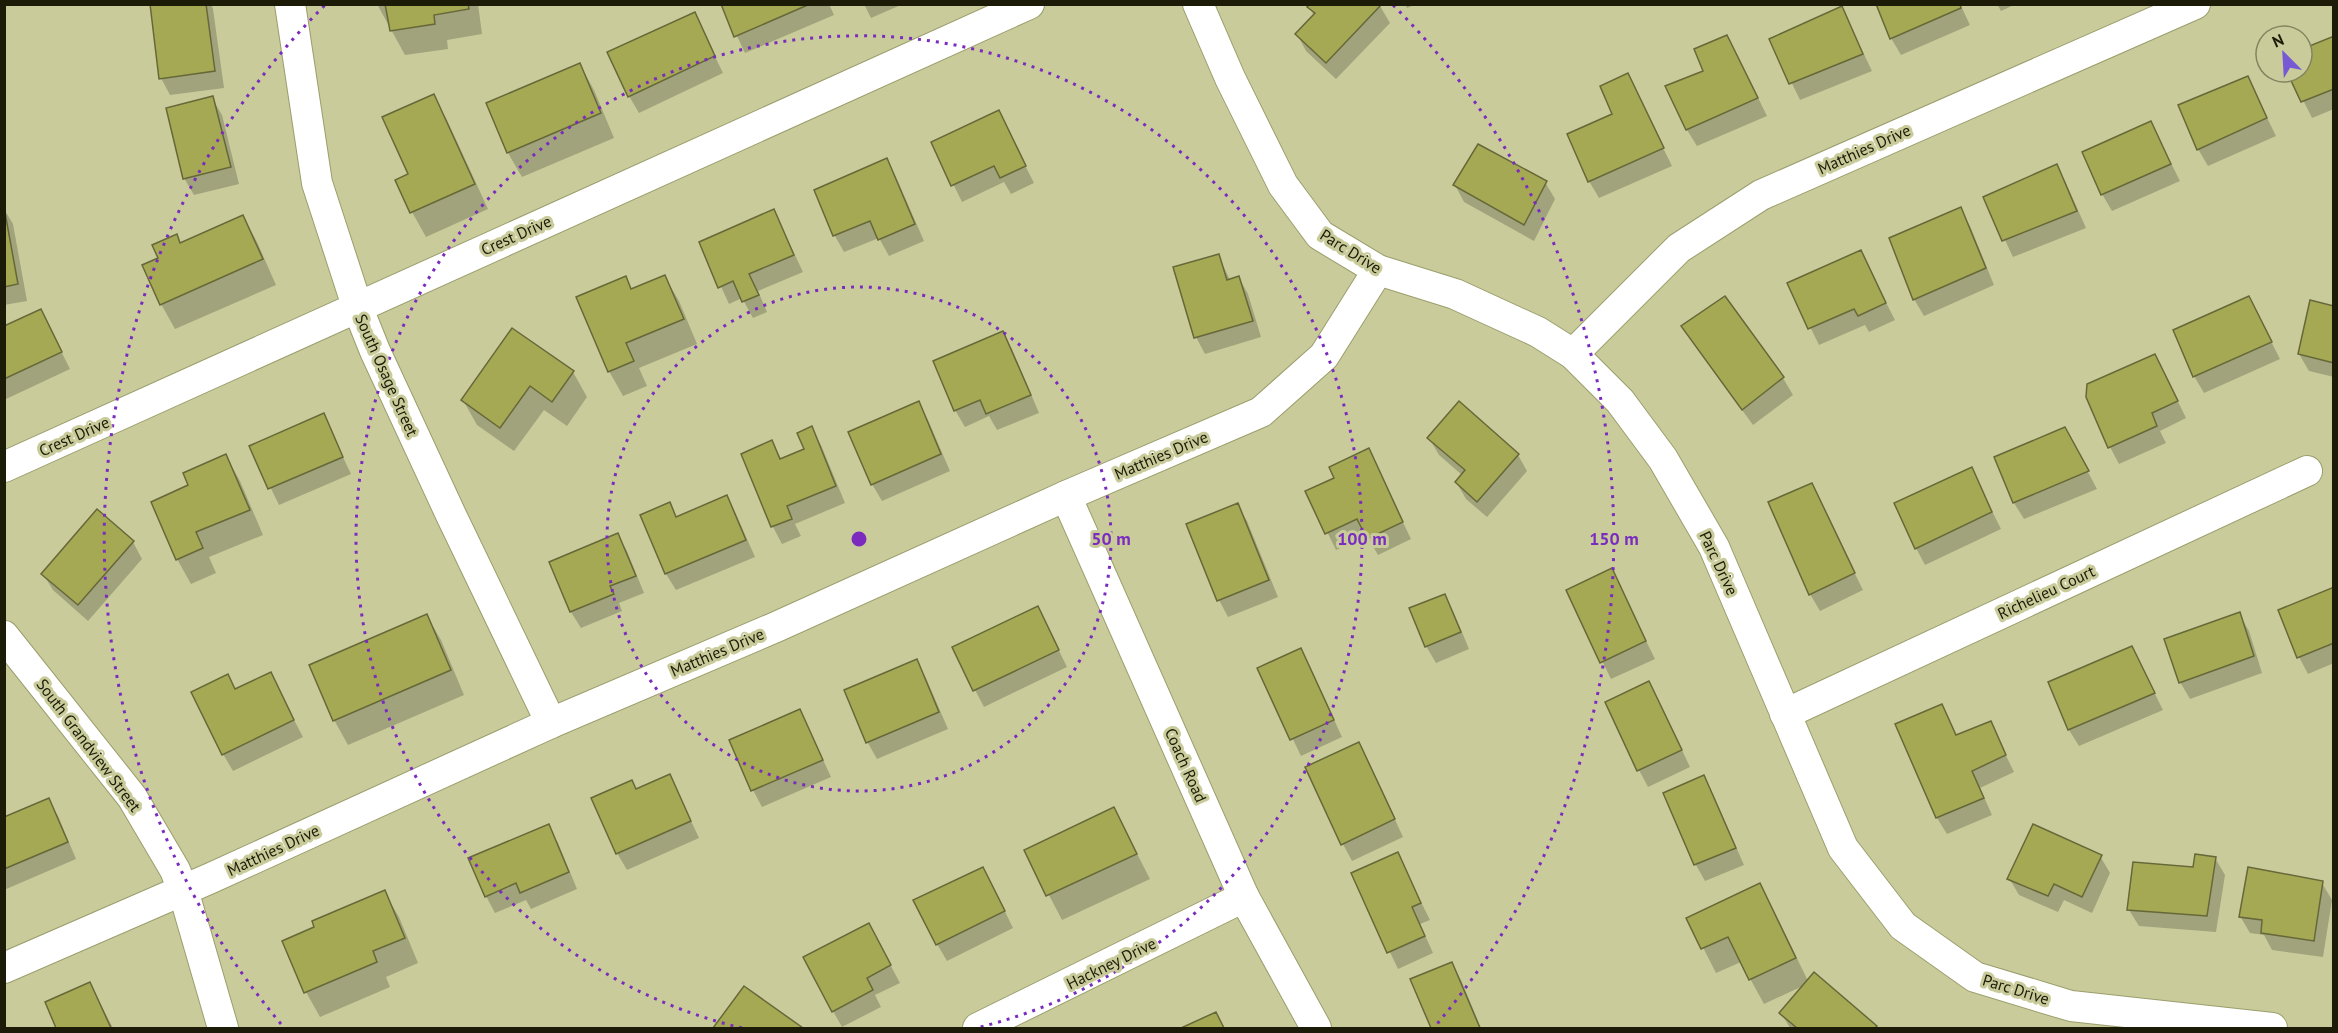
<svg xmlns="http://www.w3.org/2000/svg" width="2338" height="1033" font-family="'PT Sans',sans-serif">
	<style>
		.shadow { fill: #0003 }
		.building { fill: #a6a953; stroke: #666839; stroke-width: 1.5 }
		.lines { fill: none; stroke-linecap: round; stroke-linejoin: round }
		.street-casing { stroke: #9b9e6d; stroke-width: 32 }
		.street { stroke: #fff; stroke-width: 30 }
		.ring { fill: none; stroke: #7b2cbf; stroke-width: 3; stroke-dasharray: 3 6 }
		.labels { text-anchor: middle; stroke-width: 6; stroke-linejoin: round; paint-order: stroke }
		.street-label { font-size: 16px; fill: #1b1b08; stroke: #c9cc9a }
		.centre { fill: #7b2cbf; stroke: #c9cc9a; stroke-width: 3 }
		.ring-label { font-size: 18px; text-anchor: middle; font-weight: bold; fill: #7b2cbf; stroke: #c9cc9a; stroke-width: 6; stroke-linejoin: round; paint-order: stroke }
	</style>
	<rect width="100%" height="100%" fill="#c9cc9a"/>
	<g class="shadow">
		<path d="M151,4h60l2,5 11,79 -54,7 -9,-17z"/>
		<path d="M377,4h101l4,30 -35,6 1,9 -43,6z"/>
		<path d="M722,4h107l5,11 -89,38z"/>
		<path d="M864,4h39l-32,14z"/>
		<path d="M1405,4h11l-9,4z"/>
		<path d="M1878,4h82l10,21 -69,30 -10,-17z"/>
		<path d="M1997,4h19l-15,7z"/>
		<path d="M1380,6l10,17 -54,56 -30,-28 -9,-17 17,-18 -5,-9z"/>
		<path d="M1842,8l30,63 -72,29 -29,-60z"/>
		<path d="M694,14l29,59 -84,40 -10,-17z"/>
		<path d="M2334,37v72l-22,9 -23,-46h13v-21z"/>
		<path d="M1736,53l31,63 -70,30 -10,-16z"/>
		<path d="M580,65l14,25 20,48 -92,39 -14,-24 -20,-49z"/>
		<path d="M1627,75l45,91 -73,32 -10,-17z"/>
		<path d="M2247,77l29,59 -68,30 -10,-17z"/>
		<path d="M433,96l14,24 41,89 -62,28 -14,-25z"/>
		<path d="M212,98l10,17 17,69 -45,11 -10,-17z"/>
		<path d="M998,112l36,71 -23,11 -7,-12 -42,20 -29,-59z"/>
		<path d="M2151,123l29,58 -68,30 -10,-17z"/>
		<path d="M887,160l9,17 28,64 -35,15 -10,-18 -35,14 -9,-16 -19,-45z"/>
		<path d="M2057,166l9,17 20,45 -73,29 -28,-59z"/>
		<path d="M1545,182l10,17 -21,42 -70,-39 -9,-17z"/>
		<path d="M4,209l9,15 14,77 -23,4z"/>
		<path d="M1960,209l10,17 24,59 -70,31 -10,-17z"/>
		<path d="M774,211l29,61 -45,19 9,21 -14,6 -11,-20 -13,6 -28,-61z"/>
		<path d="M243,217l14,25 19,43 -101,44 -14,-25 -1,-45z"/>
		<path d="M1860,252l35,68 -26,12 -4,-7 -46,20 -30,-61z"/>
		<path d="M1218,255l12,25 9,-2 9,16 13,43 -56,17 -9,-17z"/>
		<path d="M665,277l14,24 18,43 -58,24 8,18 -24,10 -14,-25 16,-93 7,13z"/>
		<path d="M1724,298l59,80 10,17 -40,30 -60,-82 -10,-16z"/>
		<path d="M2249,298l31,61 -76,34 -10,-17z"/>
		<path d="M2334,307v70l-25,-6 -10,-17z"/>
		<path d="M41,311l29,58 -66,31v-73z"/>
		<path d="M1003,333l9,16 27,64 -42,17 -8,-14 -24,11 -10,-17z"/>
		<path d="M573,372l14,25 -20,29 -23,-16 -30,41 -37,-26 -14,-25z"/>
		<path d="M2164,373l22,45 -26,13 6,12 -47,21 -9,-17 -22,-51z"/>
		<path d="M918,403l10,17 22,51 -68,30 -10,-17z"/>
		<path d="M323,415l28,59 -72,31 -28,-58z"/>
		<path d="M811,428l10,17 24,58 -50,21 6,12 -19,8 -9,-17 -30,-73 28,-12 11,18 24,-10z"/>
		<path d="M1429,438l89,17 9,16 -40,46 -21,-18 -10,-17 6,-7 -23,-20z"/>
		<path d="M2074,446l23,43 -73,30 -10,-16 -18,-45z"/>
		<path d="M1368,450l43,89 -33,16 -11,-19 -31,14 -29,-59 29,-13z"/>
		<path d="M226,456l14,25 23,54 -54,22 7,16 -25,11 -14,-25 13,-73z"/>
		<path d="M1971,469l30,60 -76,36 -9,-17z"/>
		<path d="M1811,485l52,105 -43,21 -10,-17z"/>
		<path d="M727,497l9,17 19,43 -79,33 -10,-16 -24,-58 27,-12 8,14z"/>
		<path d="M1237,505l10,16 31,76 -50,20 -9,-17z"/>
		<path d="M617,535l10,16 17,42 -25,10 3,8 -41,17 -10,-16 -20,-49z"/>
		<path d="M133,542l9,17 -54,62 -35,-31 -10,-16z"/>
		<path d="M1611,570l44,89 -44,20 -43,-88z"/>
		<path d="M2334,589v74l-26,11 -9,-17z"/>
		<path d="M1445,596l9,17 15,36 -33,14 -10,-17z"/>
		<path d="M1038,608l29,59 -83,40 -9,-17z"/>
		<path d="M2239,614l10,17 13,42 -72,26 -10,-17z"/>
		<path d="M427,616l14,24 23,55 -116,50 -14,-25z"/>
		<path d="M2132,648l31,62 -84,36 -10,-16 -19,-47z"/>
		<path d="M916,661l10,17 22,51 -71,30 -9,-16 -22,-52z"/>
		<path d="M1310,667l32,70 -41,19 -42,-87z"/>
		<path d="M270,674l33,63 -70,34 -10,-17 13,-64z"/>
		<path d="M1658,699l32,68 -42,20 -9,-17z"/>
		<path d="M1942,706l15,30 33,-13 24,49 -34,16 12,27 -45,19 -10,-16 -40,-93z"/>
		<path d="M800,710l31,67 -69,30 -9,-17z"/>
		<path d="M1368,761l35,76 -51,24 -9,-17z"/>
		<path d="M670,776l29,62 -72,32 -10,-17 20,-63z"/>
		<path d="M1704,777l9,17 31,71 -39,16 -9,-16 -31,-71z"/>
		<path d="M48,800l10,16 18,43 -72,31v-72z"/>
		<path d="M1114,809l36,70 -88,41 -36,-69z"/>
		<path d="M548,826l10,17 19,46 -46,20 -5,-9 -31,13 -9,-17z"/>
		<path d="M1397,854l33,66 -10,4 13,29 -35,16 -45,-95z"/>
		<path d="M2100,856l10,17 -18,40 -28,-13 -6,12 -39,-17 -10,-17z"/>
		<path d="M2215,858l10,17 -9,57 -77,-6 -10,-16z"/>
		<path d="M2322,883l10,17 -9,57 -51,-7 -8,-15 -14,-2 -10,-17z"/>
		<path d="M992,885l21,43 -66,33 -10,-17z"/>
		<path d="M1759,885l14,24 35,72 69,47h-87l-9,-15 24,-28 -41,19 -23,-42 -25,11 -28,-55z"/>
		<path d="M384,892l15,25 19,46 -32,14 4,10 -70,30 -14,-25 -22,-50 32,-14z"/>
		<path d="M878,942l22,41 -25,12 6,12 -39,20 -9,-16z"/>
		<path d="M1452,964l9,16 20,48h-49l-20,-48z"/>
		<path d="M90,984l23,44h-55l-11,-26z"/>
		<path d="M745,988l56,40h-87z"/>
		<path d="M1215,1014l9,14h-41z"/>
	</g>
	<g class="building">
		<path d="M150,4h56l9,67 -56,8z"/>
		<path d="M385,4h83l1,5 -35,6 1,9 -45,7z"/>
		<path d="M721,4h89l-76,33z"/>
		<path d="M1310,4h70l1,1 -55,58 -31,-29 20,-21 -8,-6z"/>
		<path d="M1876,4h84l1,4 -71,31z"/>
		<path d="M1842,6l21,48 -74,30 -20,-45z"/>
		<path d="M695,12l20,44 -87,41 -21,-45z"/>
		<path d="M1727,35l31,63 -72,32 -21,-44 38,-15 -9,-22z"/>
		<path d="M2334,36v53l-33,13 -14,-30h15v-23z"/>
		<path d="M580,63l21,50 -94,40 -21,-50z"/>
		<path d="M1628,73l36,75 -76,34 -21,-48 45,-20 -12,-28z"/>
		<path d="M2248,76l19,42 -70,32 -19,-45z"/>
		<path d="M434,94l41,90 -65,29 -15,-33 13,-6 -26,-57z"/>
		<path d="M213,96l18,71 -48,12 -17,-71z"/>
		<path d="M999,110l27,56 -26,12 -6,-12 -43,20 -20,-44z"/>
		<path d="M2151,121l20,43 -70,31 -19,-43z"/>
		<path d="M1478,144l69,37 -23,44 -71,-40z"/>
		<path d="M887,158l28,66 -37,16 -8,-19 -37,15 -19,-46z"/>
		<path d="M2057,164l20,47 -75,30 -19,-44z"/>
		<path d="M4,207l14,77 -14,3z"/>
		<path d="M1961,207l25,61 -73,32 -24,-62z"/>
		<path d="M774,209l20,46 -45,19 10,21 -17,7 -9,-21 -15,7 -19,-46z"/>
		<path d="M243,215l20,44 -103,46 -18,-40 16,-7 -6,-13 25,-11 3,9z"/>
		<path d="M1861,250l25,53 -28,13 -4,-7 -46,20 -21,-46z"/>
		<path d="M1219,254l8,26 12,-4 14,45 -59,17 -21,-71z"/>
		<path d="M665,275l19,44 -58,24 8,18 -26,11 -32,-75 50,-21 5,13z"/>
		<path d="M1725,296l59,81 -42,33 -61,-84z"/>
		<path d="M2249,296l23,46 -79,35 -20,-47z"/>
		<path d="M2310,300l24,6v57l-36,-9z"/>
		<path d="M41,309l21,43 -58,27v-53z"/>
		<path d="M512,328l62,43 -22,31 -22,-16 -30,42 -39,-28z"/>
		<path d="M1003,331l28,64 -45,19 -6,-14 -26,11 -21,-50z"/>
		<path d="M2155,354l23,47 -26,12 5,13 -49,22 -22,-51 1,-13z"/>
		<path d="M919,401l22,53 -70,31 -23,-53z"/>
		<path d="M1459,401l60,53 -42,48 -22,-20 10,-12 -38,-32z"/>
		<path d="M324,413l19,44 -75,32 -19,-43z"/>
		<path d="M812,426l24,60 -49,20 5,13 -21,8 -30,-73 31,-14 8,19 24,-10 -7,-16z"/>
		<path d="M2065,427l24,44 -76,32 -19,-46z"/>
		<path d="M1369,448l34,74 -36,17 -10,-20 -32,15 -20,-43 29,-13 -5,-11z"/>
		<path d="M226,454l24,56 -54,22 7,16 -27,12 -25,-58 37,-17 -5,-12z"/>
		<path d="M1972,467l20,45 -77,37 -21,-46z"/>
		<path d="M1812,483l43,90 -46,22 -41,-93z"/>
		<path d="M727,495l19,45 -81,34 -25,-59 30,-13 6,15z"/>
		<path d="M1238,503l31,77 -52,21 -31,-77z"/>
		<path d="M97,509l37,32 -56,64 -37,-31z"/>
		<path d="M618,533l18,43 -26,10 4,8 -44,18 -21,-50z"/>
		<path d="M1612,568l34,73 -46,22 -34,-73z"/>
		<path d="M2334,587v56l-37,15 -19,-48z"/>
		<path d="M1445,594l16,38 -36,15 -16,-39z"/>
		<path d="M1038,606l21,44 -86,41 -21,-44z"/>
		<path d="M2240,612l14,44 -75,27 -15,-44z"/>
		<path d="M427,614l24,56 -118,51 -24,-56z"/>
		<path d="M2132,646l23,47 -87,37 -20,-48z"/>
		<path d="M1301,648l33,72 -44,20 -33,-72z"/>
		<path d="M917,659l22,53 -73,31 -22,-53z"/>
		<path d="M271,672l23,48 -72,35 -31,-63 37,-18 7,15z"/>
		<path d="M1649,681l33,69 -45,21 -32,-69z"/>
		<path d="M1942,704l14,31 35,-14 15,34 -34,16 12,27 -48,20 -41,-94z"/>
		<path d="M800,709l23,51 -72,31 -22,-51z"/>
		<path d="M1359,742l36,77 -54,26 -36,-78z"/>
		<path d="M670,774l21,47 -75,33 -25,-56 41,-18 4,9z"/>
		<path d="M1704,775l32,73 -42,17 -31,-72z"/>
		<path d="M49,798l19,44 -64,27v-52z"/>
		<path d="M1114,807l23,47 -91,42 -22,-46z"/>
		<path d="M549,824l20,48 -49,21 -4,-10 -31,14 -17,-39z"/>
		<path d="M2033,824l69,31 -20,42 -28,-13 -6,12 -41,-17z"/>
		<path d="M1398,852l23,51 -9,4 13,29 -38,17 -36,-80z"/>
		<path d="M2195,854l21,3 -9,59 -80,-6 6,-48 60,5z"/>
		<path d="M983,867l22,44 -69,34 -23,-45z"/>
		<path d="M2248,867l75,14 -9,60 -53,-8 1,-13 -23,-3z"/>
		<path d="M1760,883l36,75 -47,22 -21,-43 -27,12 -15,-31z"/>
		<path d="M385,890l20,48 -32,13 4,11 -73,31 -22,-52 32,-14 -2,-6z"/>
		<path d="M869,923l22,42 -24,13 6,12 -41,22 -29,-55z"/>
		<path d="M1452,962l28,66h-49l-21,-49z"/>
		<path d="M1814,972l63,54 -2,2h-78l-18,-15z"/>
		<path d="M90,982l21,46h-55l-11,-26z"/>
		<path d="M744,986l59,42h-90z"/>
		<path d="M1216,1012l8,16h-43z"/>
	</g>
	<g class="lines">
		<defs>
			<g id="street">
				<path d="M290,4l27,179 40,123 18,45 76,164 100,208"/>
				<path d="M1198,4l32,74 53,107 37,50 58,35 77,24 83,38 35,22 47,47 43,58 51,88 129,301 60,78 72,51 96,29 201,22"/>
				<path d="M1573,354l106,-106 82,-53 434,-191"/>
				<path d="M4,467l1025,-463"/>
				<path d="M1066,496l178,401 72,131"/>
				<path d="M4,636l128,161 43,73 8,20 40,138"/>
				<path d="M1785,714l522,-243"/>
				<path d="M4,968l207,-90 340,-155 225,-96 290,-131 195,-84 63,-56 54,-86"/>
				<path d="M978,1028l266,-131"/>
			</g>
		</defs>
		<use href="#street" class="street-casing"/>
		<use href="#street" class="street"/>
	</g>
	<g class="ring">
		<circle cx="859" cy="539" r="252"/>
		<path d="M742 1028A503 503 0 1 1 976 1028"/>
		<path d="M281 1024A755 755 0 0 1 325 5M1393 5A755 755 0 0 1 1437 1024"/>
	</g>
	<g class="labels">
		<g class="street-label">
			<text transform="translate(1864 149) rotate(-24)" y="6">Matthies Drive</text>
			<text transform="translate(516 235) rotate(-24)" y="6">Crest Drive</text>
			<text transform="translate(1351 251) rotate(32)" y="6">Parc Drive</text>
			<text transform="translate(387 375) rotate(66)" y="6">South Osage Street</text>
			<text transform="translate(74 436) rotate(-24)" y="6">Crest Drive</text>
			<text transform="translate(1161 455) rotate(-23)" y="6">Matthies Drive</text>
			<text transform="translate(1719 563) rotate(65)" y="6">Parc Drive</text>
			<text transform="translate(2046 592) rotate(-25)" y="6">Richelieu Court</text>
			<text transform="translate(717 652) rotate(-23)" y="6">Matthies Drive</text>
			<text transform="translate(89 745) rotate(53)" y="6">South Grandview Street</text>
			<text transform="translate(1186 765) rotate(66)" y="6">Coach Road</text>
			<text transform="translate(273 850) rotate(-25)" y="6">Matthies Drive</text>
			<text transform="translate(1111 963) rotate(-26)" y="6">Hackney Drive</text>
			<text transform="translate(2016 989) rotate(17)" y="6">Parc Drive</text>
		</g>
	</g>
	<circle cx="859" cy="539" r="9" class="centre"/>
	<g class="ring-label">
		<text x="1111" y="545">50 m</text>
		<text x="1362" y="545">100 m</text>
		<text x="1614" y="545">150 m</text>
	</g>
	<rect width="2338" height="1033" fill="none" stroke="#1b1b08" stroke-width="12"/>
	<g transform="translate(2284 54) rotate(336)"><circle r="28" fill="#c9cc9a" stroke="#838560" stroke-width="1.5"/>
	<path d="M0-4.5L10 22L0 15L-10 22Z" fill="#7759d4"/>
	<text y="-9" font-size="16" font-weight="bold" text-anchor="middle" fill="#1b1b08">N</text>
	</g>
</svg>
